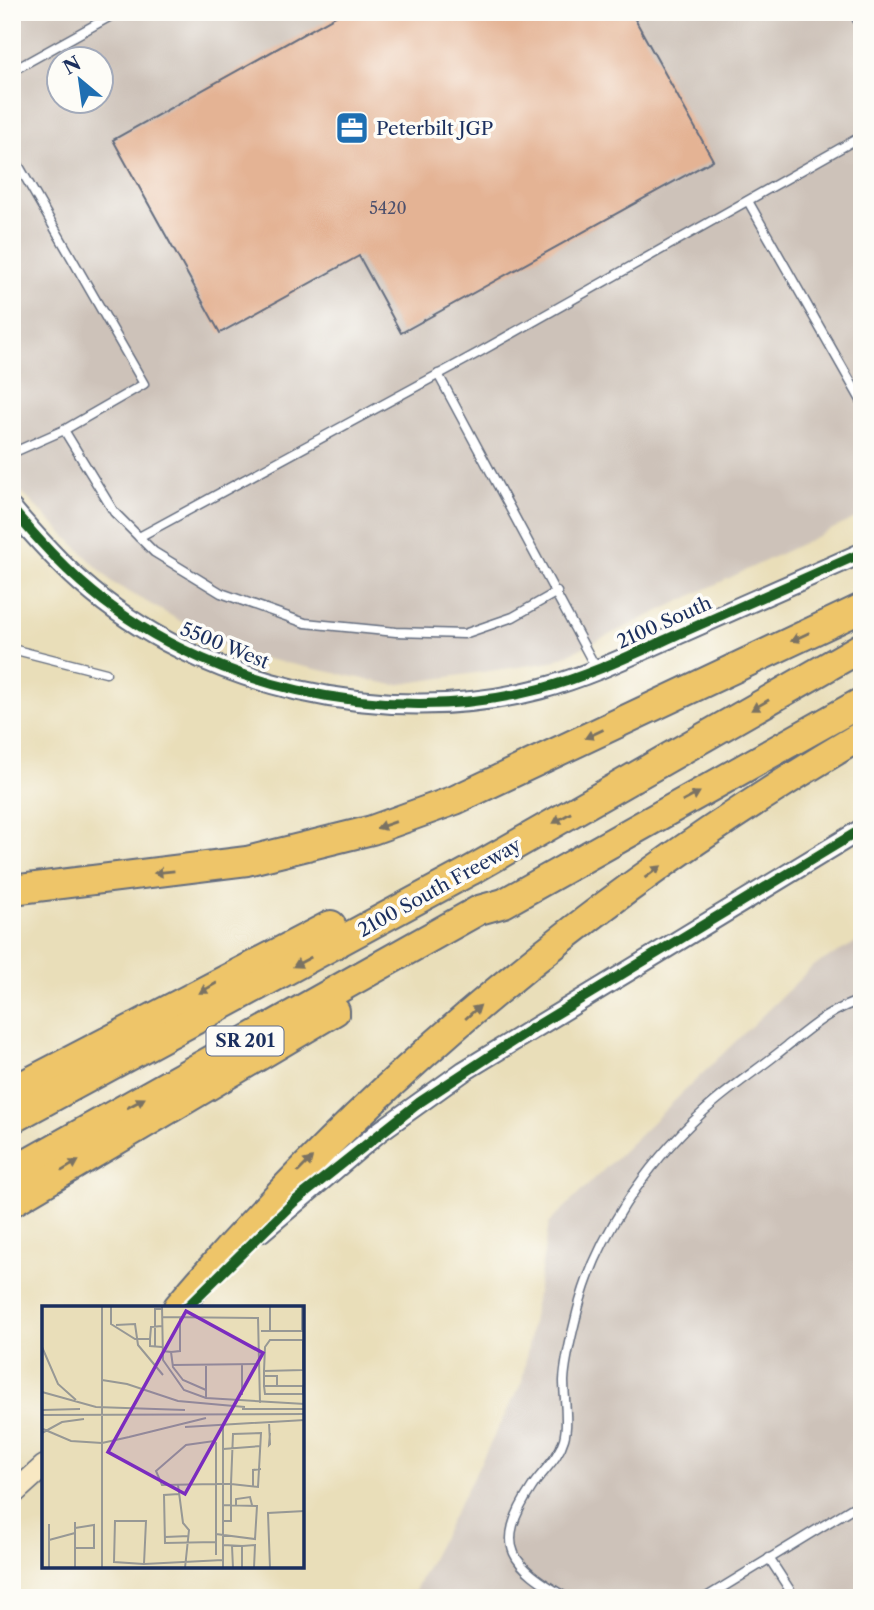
<svg xmlns="http://www.w3.org/2000/svg" width="874" height="1610" font-family="'Libre Caslon Text',serif">
	<style>
		.industrial { fill: #cdc2b9; fill-rule: evenodd }
		.building { fill: #e4b394 }
		.lines { fill: none; stroke-linecap: round; stroke-linejoin: round }
		.service-casing { stroke: #636c7e; stroke-width: 11 }
		.tertiary-casing { stroke: #636c7e; stroke-width: 23 }
		.secondary-casing { stroke: #636c7e; stroke-width: 24 }
		.motorway-casing { stroke: #636c7e; stroke-width: 32 }
		.service { stroke: #fff; stroke-width: 8 }
		.tertiary { stroke: #fff; stroke-width: 19 }
		.secondary { stroke: #f8e8c3; stroke-width: 21 }
		.motorway { stroke: #eec569; stroke-width: 28 }
		.cycleway-casing { stroke: #fdfcf7; stroke-width: 15 }
		.cycleway { stroke: #1b5e20; stroke-width: 10 }
		.oneway { fill: #7a7263 }
		.labels { text-anchor: middle; stroke-width: 7; stroke-linejoin: round; paint-order: stroke }
		.number-label { font-size: 16px; fill: #4d506c }
		.shield { fill: #fdfcf7; stroke: #5f6c8c; stroke-width: 2 }
		.shield-label { font-size: 18px; font-weight: bold; fill: #1b2f5e }
		.poi-label { font-size: 19px; fill: #1b2f5e; stroke: #fdfcf7; text-anchor: start }
		.street-label { font-size: 19px; fill: #1b2f5e; stroke: #fdfcf7 }
		.inset-road { fill: none; stroke: #979895; stroke-width: 2 }
		.view { fill: #7b2cbf; fill-opacity: 0.15; stroke: #7b2cbf; stroke-width: 3.5 }
		.inset-edge { fill: none; stroke: #1b2f5e; stroke-width: 3.5 }
	</style>
	<rect width="100%" height="100%" fill="#fdfcf7"/>
	<filter id="ink" filterUnits="userSpaceOnUse"><feTurbulence type="fractalNoise" baseFrequency=".0143" numOctaves="2"/><feDisplacementMap in="SourceGraphic" scale="14" xChannelSelector="R" yChannelSelector="G"/><feConvolveMatrix kernelMatrix="1 2 1 2 8 2 1 2 1" color-interpolation-filters="sRGB"/></filter>
	<filter id="wash" filterUnits="userSpaceOnUse"><feTurbulence type="fractalNoise" baseFrequency=".00686" numOctaves="4" result="noise"/><feDisplacementMap in="SourceGraphic" scale="28" xChannelSelector="R" yChannelSelector="G"/><feGaussianBlur stdDeviation="1.57" result="paint"/><feColorMatrix in="noise" values="0 0 0 0 0 0 0 0 0 0 0 0 0 0 0 0 0 1.4 0 .05"/><feComposite in="paint" operator="in"/></filter>
	<g filter="url(#wash)">
		<rect width="100%" height="100%" fill="#e9deb9"/>
		<g class="industrial">
			<path d="M12,12h850v503l-310,147 -158,23 -157,-32 -124,-70 -90,-89 -11,-17zM60,60h42v42h-42z"/>
			<path d="M862,939v659h-451l111,-216 27,-159 264,-257z"/>
		</g>
		<g id="blocks">
			<path class="building" d="M343,12h288l82,148 -312,173 -42,-77 -139,77 -107,-193z"/>
		</g>
	</g>
	<g filter="url(#ink)">
		<use href="#blocks" fill-opacity="0" stroke="#636c7e" stroke-width="2"/>
		<g class="lines">
			<defs>
				<g id="service">
					<path d="M853,12l9,16"/>
					<path d="M12,71l106,-59"/>
					<path d="M12,154l132,230 -80,46"/>
					<path d="M748,201l114,201"/>
					<path d="M438,374l159,296"/>
					<path d="M12,453l52,-23 50,82 40,40 67,41 84,30 91,9 68,2 49,-17 44,-25"/>
					<path d="M139,537l337,-183 386,-218"/>
					<path d="M12,649l94,24"/>
					<path d="M769,1558l26,40"/>
					<path d="M567,1598c-55,-33 -75,-50 -35,-111 11,-17 26,-27 32,-48 5,-17 0,-40 0,-58 1,-22 8,-47 13,-68 18,-75 69,-148 125,-200 23,-22 51,-40 75,-59 27,-21 52,-45 85,-54"/>
					<path d="M705,1598l157,-96"/>
				</g>
				<g id="tertiary">
					<path d="M12,509c22,26 44,51 69,73 119,106 306,147 459,107 49,-13 96,-36 143,-57 59,-26 119,-52 179,-79"/>
					<path d="M261,1232l118,-100 85,-61 398,-242"/>
				</g>
				<path id="secondary" d="M12,1495l32,-29"/>
				<g id="motorway">
					<path d="M12,890l235,-29 125,-31 83,-30 407,-192"/>
					<path d="M12,1091l319,-166"/>
					<path d="M12,1119l458,-248 392,-224"/>
					<path d="M12,1172l467,-262 25,-7 358,-201"/>
					<path d="M12,1202l323,-191"/>
					<path d="M178,1307c192,-228 427,-421 684,-572"/>
				</g>
			</defs>
			<use href="#service" class="service-casing"/>
			<use href="#tertiary" class="tertiary-casing"/>
			<use href="#secondary" class="secondary-casing"/>
			<use href="#motorway" class="motorway-casing"/>
			<use href="#service" class="service"/>
			<use href="#tertiary" class="tertiary"/>
			<use href="#secondary" class="secondary"/>
			<use href="#motorway" class="motorway"/>
			<defs>
				<g id="cycleway">
					<path d="M12,509c22,26 44,51 69,73 119,106 306,147 459,107 49,-13 96,-36 143,-57 59,-26 119,-52 179,-79"/>
					<path d="M187,1307l107,-105 126,-100 113,-74 329,-199"/>
				</g>
			</defs>
			<use href="#cycleway" class="cycleway-casing"/>
			<use href="#cycleway" class="cycleway"/>
		</g>
		<defs><path id="oneway-solid" d="M-6-.8H1V-3.2L6.5 0L1 3.2V.8H-6Z" transform="scale(1.75)"/></defs>
		<g class="oneway">
			<use href="#oneway-solid" transform="translate(800 637) rotate(155)"/>
			<use href="#oneway-solid" transform="translate(760 705) rotate(150)"/>
			<use href="#oneway-solid" transform="translate(594 734) rotate(155)"/>
			<use href="#oneway-solid" transform="translate(691 797) rotate(-29)"/>
			<use href="#oneway-solid" transform="translate(562 818) rotate(150)"/>
			<use href="#oneway-solid" transform="translate(386 825) rotate(161)"/>
			<use href="#oneway-solid" transform="translate(164 872) rotate(174)"/>
			<use href="#oneway-solid" transform="translate(653 872) rotate(-36)"/>
			<use href="#oneway-solid" transform="translate(302 962) rotate(152)"/>
			<use href="#oneway-solid" transform="translate(208 988) rotate(150)"/>
			<use href="#oneway-solid" transform="translate(473 1012) rotate(-42)"/>
			<use href="#oneway-solid" transform="translate(136 1103) rotate(-29)"/>
			<use href="#oneway-solid" transform="translate(305 1165) rotate(-45)"/>
			<use href="#oneway-solid" transform="translate(70 1166) rotate(-31)"/>
		</g>
	</g>
	<defs>
		<symbol id="office-square" viewBox="-11 -11 22 22"><rect x="-9" y="-9" width="18" height="18" rx="4" fill="#1f6fb2" stroke="#fdfcf7"/><path d="M-6-3h4V-5.5h4V-3h4V5H-6ZM-1-4.5V-3h2v-1.5ZM-6 0V1H6V0Z" fill="#fff"/></symbol>
	</defs>
	<g fill-rule="evenodd">
		<use href="#office-square" x="333" y="109" width="38" height="38"/>
	</g>
	<g class="labels">
		<g class="number-label">
			<text x="388" y="214">5420</text>
		</g>
		<rect class="shield" x="206.5" y="1026.5" width="77" height="29" rx="5"/>
		<g class="shield-label">
			<text x="245" y="1047">SR 201</text>
		</g>
		<g class="poi-label">
			<text x="376" y="135">Peterbilt JGP</text>
		</g>
		<g class="street-label">
			<text transform="translate(664 622) rotate(-24)" y="7">2100 South</text>
			<text transform="translate(225 645) rotate(22)" y="7">5500 West</text>
			<text transform="translate(439 887) rotate(-29)" y="7">2100 South Freeway</text>
		</g>
	</g>
	<g transform="translate(42 1306)">
		<rect width="262" height="262" fill="#e9deb9"/>
		<path class="inset-road" d="M60,0v262M69,0v18l24,15h15M120,0l1,54 21,30 22,8 99,6M260,0v25M120,11l96,1 2,85M74,19l19,-1 3,21 25,30M219,25h44M228,25v-25M228,34h33v30l-39,1 1,-24zM0,41l16,37 18,16M113,41v-38h7M120,41l-12,-1v-7l1,-12 11,-1M120,45l9,1 2,15 10,13 23,10M129,46l9,-1v-33M130,59l88,-1M200,59v30M222,70h13v10M60,74l25,4 51,17 67,6M222,80l1,8h38v-8h-39v-15M0,86l54,15 89,3M164,92v-33M200,103h63M0,104l38,-1M0,109l263,-1M227,116l1,22 -1,1 1,-12M143,121l120,-7M1,123l28,12 31,2M0,127l20,-11 22,-3M87,131l77,-19M60,137l27,-6M181,143l38,-3M136,179l5,38 6,7 -4,38M211,180v-16l8,-1M137,188l-15,1 1,48 51,-1M194,199v-6l14,-2 2,8M174,228l39,5 2,-33 -34,-1M123,231l24,-1M7,234l26,-7M181,239l19,1v22M190,240l1,22M200,240l13,-1 -1,23M33,242h19v-23l-19,3M174,249v-112l-2,-2 -28,4 -30,26 6,14 54,-1h15l27,3 3,-54 -28,1 -2,50v37h-8M102,258l2,-43h-31l-1,41 30,2 79,-4M7,262v-44M33,262v-46M181,262v-143M228,262l-2,-55 37,-2"/>
		<path class="view" d="M144,5l77,42 -78,141 -77,-42z"/>
		<rect width="262" height="262" class="inset-edge"/>
	</g>
	<rect width="874" height="1610" fill="none" stroke="#fdfcf7" stroke-width="42"/>
	<g transform="translate(80 80) rotate(331)"><circle r="33" fill="#fdfcf7" stroke="#a3aaba" stroke-width="2"/>
	<path d="M0-5L12 26L0 18L-12 26Z" fill="#1f6fb2"/>
	<text y="-10" font-size="19" font-weight="bold" text-anchor="middle" fill="#1b2f5e">N</text>
	</g>
</svg>
